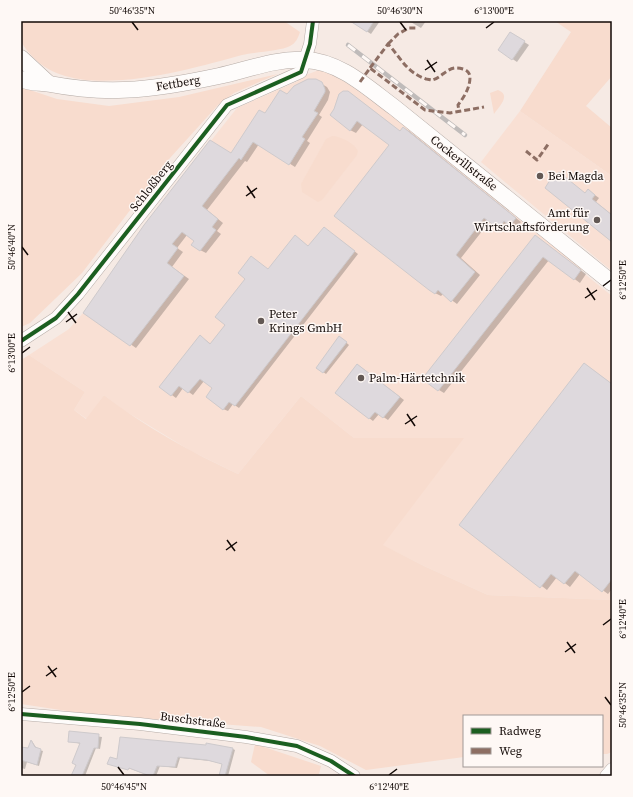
<svg xmlns="http://www.w3.org/2000/svg" width="633" height="797" font-family="'Source Serif 4',serif">
	<style>
		.built { fill: #f9e0d4 }
		.green { fill: #f8dcce }
		.shadow { fill: #0003 }
		.building { fill: #ded9dd; stroke: #cecacc }
		.lines { fill: none; stroke-linecap: round; stroke-linejoin: round }
		.minor-casing { stroke: #b6aca7; stroke-width: 13 }
		.major-casing { stroke: #b6aca7; stroke-width: 17 }
		.minor { stroke: #fefcfb; stroke-width: 12 }
		.major { stroke: #fefcfb; stroke-width: 16 }
		.rail-casing { stroke: #bfbbba; stroke-width: 4.5 }
		.rail { stroke: #fef8f5; stroke-width: 3; stroke-dasharray: 9; stroke-linecap: butt }
		.quiet { stroke: #8d6e63; stroke-width: 3; stroke-dasharray: 6 3; stroke-linecap: butt }
		.cycleway-casing { stroke: #fef8f5; stroke-width: 6 }
		.cycleway { stroke: #1b5e20; stroke-width: 4 }
		.ticks { fill: none; stroke: #120906; stroke-width: 1.5 }
		.poi-dot { fill: #625854; stroke: #fef8f5; stroke-width: 1.5 }
		.labels { text-anchor: middle; stroke-width: 3; stroke-linejoin: round; paint-order: stroke }
		.street-label { font-size: 12px; fill: #120906; stroke: #fef8f5 }
		.poi-label { font-size: 12px; fill: #120906; stroke: #fef8f5; text-anchor: start }
		.neatline { fill: none; stroke: #120906; stroke-width: 1.5 }
		.ticks-label { font-size: 10px; text-anchor: middle; fill: #120906 }
	</style>
	<rect width="100%" height="100%" fill="#f6eae4"/>
	<g class="built">
		<path d="M319,70l7,1 30,17 47,33 180,147 -2,3 31,25v304l-124,-5 -64,-29 -42,-21 81,-107h-109l-53,-42 -63,78 -47,-23 -69,-42 -18,-14 -17,24 -13,-9 11,-18 -56,-37 40,-26 14,-16 61,-88 93,-117 61,-27v-3z"/>
		<path d="M520,111l92,65v95l-131,-109z"/>
	</g>
	<g class="green">
		<path d="M21,21h263l16,11c-2,6 -4,11 -10,14 -9,5 -36,6 -48,9 -52,14 -163,48 -207,4 -5,-5 -13,-13 -14,-20 -1,-5 0,-12 0,-18z"/>
		<path d="M555,21h57v55l-26,30 26,22v48l-92,-65 51,-79z"/>
		<path d="M278,74l-44,19 -16,12 -48,53 -88,115 -52,50 -9,4v-240l36,12 52,7 70,-9z"/>
		<path d="M498,90c13,5 2,16 -4,24l-4,-21z"/>
		<path d="M332,136c8,0 22,7 26,15l-1,4 -35,45 -4,2 -16,-10 -1,-8 25,-45z"/>
		<path d="M29,355l56,37 -11,18 12,9 18,-24c41,32 87,57 134,79l63,-78 53,42h110l-81,107 41,21 64,29 124,5v152l-5,2h-5v-38h-138v41l-98,13 -46,-24 -59,-19 -174,-13 -66,-10v-344z"/>
		<path d="M255,744l66,22 -2,8 -12,2h-37l-19,-14z"/>
	</g>
	<g class="shadow">
		<path d="M351,21h29l-9,13z"/>
		<path d="M409,21h17l-5,7z"/>
		<path d="M515,36l14,9 -12,17 -18,-12z"/>
		<path d="M315,80l12,7 3,5 -2,8 -9,15 3,2 -15,24 3,2 -15,24 -36,-23 -12,18 -2,-1 -38,49 16,13 -6,8 4,3 -15,19 -6,-3 -5,-9 -8,-6 -10,13 6,4 -11,15 17,12 -53,69 -52,-36 148,-158 33,-40 22,-19z"/>
		<path d="M335,109l66,23 3,-4 5,3 112,91 -5,6 -6,-3 -5,6 -15,-10 -29,37 19,17 -23,29 -14,-10 -2,2 -6,-3 -45,-148 -27,-21 -7,9 -6,-3z"/>
		<path d="M588,190l11,8 -3,4 16,13v26l-26,-47z"/>
		<path d="M328,231l30,23 -119,154 -6,-4 -5,7 -5,-2 -10,-21 -9,-7 -11,14 -10,-7 -7,10 -15,-11 43,-48 7,5 58,-74 40,-23z"/>
		<path d="M535,236l51,38 -6,9 -31,-23 -105,133 -5,-3z"/>
		<path d="M342,339l7,6 -23,29 -8,-6z"/>
		<path d="M584,364l28,20v205l-4,5 -28,-20 -10,13 -13,-10 -10,13 -86,-65z"/>
		<path d="M358,365l46,35 -16,20 -9,-6 -6,7 -4,-3z"/>
		<path d="M70,732l32,5 -2,12 -4,-1 -11,28h-8l4,-32 -12,-3z"/>
		<path d="M32,741l5,8 6,2 -4,15 -12,-4 -2,7 -4,-1v-20l8,2z"/>
		<path d="M233,749l2,1 -7,26h-8l3,-12 -13,-3 -30,-3 -3,10 -17,-2 -4,10h-9v-1l-16,-6 -22,-6z"/>
	</g>
	<g class="building">
		<path d="M350,21h24l-7,11z"/>
		<path d="M510,32l15,9 -13,19 -14,-10z"/>
		<path d="M308,79h8l6,3 3,7v3l-11,19 4,2 -16,24 3,2 -16,26 -36,-23 -12,18 -2,-2 -37,48 16,13 -6,8 4,3 -16,21 -9,-6 3,-4 -12,-9 -10,12 6,4 -11,15 17,13 -54,70 -47,-33 61,-88 66,-85 21,13 28,-43 6,3 15,-23 7,4 7,-8z"/>
		<path d="M343,91h5l52,40 3,-4 113,91 -6,8 -6,-5 -5,8 -15,-11 -28,37 19,17 -24,30 -13,-12 -3,4 -6,-4 -95,-74 55,-71 -32,-24 -7,10 -20,-16 4,-6 5,-15z"/>
		<path d="M559,172l26,21 3,-4 7,6 -3,4 20,16v27l-67,-54 5,-8z"/>
		<path d="M324,227l31,24 -120,155 -6,-4 -6,8 -17,-13 6,-9 -12,-9 -12,14 -9,-7 -8,10 -12,-9 41,-52 10,9 15,-19 -10,-8 30,-38 -7,-6 13,-17 17,13 27,-34 13,11z"/>
		<path d="M535,235l46,35 -7,10 -31,-23 -105,134 -16,-12z"/>
		<path d="M339,336l8,6 -24,31 -7,-5z"/>
		<path d="M584,363l28,21v195l-10,13 -27,-21 -11,13 -13,-10 -11,14 -81,-63z"/>
		<path d="M357,364l43,33 -17,21 -8,-6 -6,7 -34,-26z"/>
		<path d="M69,731l30,3 -1,14h-4l-12,28h-11l5,-11 -4,-2 8,-20 -12,-1z"/>
		<path d="M120,737l86,8v-2l27,5 -8,28h-6l3,-12 -15,-4 -29,-3 -3,10 -18,-1 -4,10h-3l-21,-8 -1,2 -21,-6 3,-7 7,2z"/>
		<path d="M31,740l4,7 6,2 -4,16 -16,-5v-13l7,1z"/>
	</g>
	<g class="lines">
		<defs>
			<g id="minor">
				<path d="M21,341l35,-23 22,-24 149,-189 74,-33 9,-28 3,-23"/>
				<path d="M21,714l119,10 106,13 51,9 34,15 23,15"/>
				<path d="M606,776l6,-7"/>
			</g>
			<g id="major">
				<path d="M21,58l27,25"/>
				<path d="M21,79c12,5 18,3 29,5 62,12 108,5 169,-8 28,-6 57,-18 86,-16 35,1 64,29 90,48l217,175"/>
			</g>
		</defs>
		<use href="#minor" class="minor-casing"/>
		<use href="#major" class="major-casing"/>
		<use href="#minor" class="minor"/>
		<use href="#major" class="major"/>
		<defs>
			<path id="rail" d="M348,45l117,90"/>
		</defs>
		<use href="#rail" class="rail-casing"/>
		<use href="#rail" class="rail"/>
		<g class="quiet">
			<path d="M388,44l10,-10 11,-6h9"/>
			<path d="M370,68l18,-24c13,14 18,28 38,35 1,0 5,1 6,1 12,-3 16,-16 31,-11 4,1 7,4 7,8 0,11 -6,20 -12,28l1,6"/>
			<path d="M360,82l10,-14 55,42 25,3 34,-6"/>
			<path d="M526,151l11,9 12,-17"/>
		</g>
		<defs>
			<g id="cycleway">
				<path d="M21,341l35,-23 22,-24 149,-189 74,-33 9,-28 3,-23"/>
				<path d="M21,714l119,10 106,13 51,9 34,15 23,15"/>
			</g>
		</defs>
		<use href="#cycleway" class="cycleway-casing"/>
		<use href="#cycleway" class="cycleway"/>
	</g>
	<path class="ticks" d="M132,22l6,8M400,22l6,8M486,28l8,-6M427,60l8,12M425,70l12,-8M247,186l8,12M246,196l11,-8M22,247l6,8M603,286l8,-6M587,288l8,12M585,298l12,-8M68,312l8,11M66,322l11,-8M22,353l8,-6M407,414l8,12M405,424l12,-8M227,540l8,11M226,550l11,-8M603,625l8,-6M567,642l8,11M565,652l11,-8M48,666l8,11M46,676l11,-8M22,692l8,-6M605,697l6,8M118,767l6,8M389,775l8,-6"/>
	<g class="poi-dot">
		<circle cx="540" cy="176" r="4"/>
		<circle cx="597" cy="220" r="4"/>
		<circle cx="261" cy="321" r="4"/>
		<circle cx="361" cy="378" r="4"/>
	</g>
	<g class="labels">
		<g class="street-label">
			<text transform="translate(178 83) rotate(-10)" y="4">Fettberg</text>
			<text transform="translate(464 163) rotate(38)" y="4">Cockerillstraße</text>
			<text transform="translate(151 186) rotate(-52)" y="4">Schloßberg</text>
			<text transform="translate(193 720) rotate(7)" y="4">Buschstraße</text>
		</g>
		<g class="poi-label">
			<text x="548" y="180">Bei Magda</text>
			<text x="589" y="217" text-anchor="end">Amt für<tspan x="589" dy="14">Wirtschaftsförderung</tspan></text>
			<text x="269" y="318">Peter<tspan x="269" dy="14">Krings GmbH</tspan></text>
			<text x="369" y="382">Palm-Härtetchnik</text>
		</g>
	</g>
	<rect width="633" height="797" fill="none" stroke="#fef8f5" stroke-width="44"/>
	<rect x="463" y="715" width="140" height="52" fill="#fef8f5" stroke="#a09895"/>
	<rect x="471" y="728" width="20" height="6" fill="#1b5e20" stroke="#a09895"/>
	<text x="499" y="735" font-size="12" fill="#120906">Radweg</text>
	<rect x="471" y="748" width="20" height="6" fill="#8d6e63" stroke="#a09895"/>
	<text x="499" y="755" font-size="12" fill="#120906">Weg</text>
	<rect x="22" y="22" width="589" height="753" class="neatline"/>
	<g class="ticks-label">
		<text x="132" y="14">50°46'35"N</text>
		<text x="400" y="14">50°46'30"N</text>
		<text x="494" y="14">6°13'00"E</text>
		<text transform="translate(11 247) rotate(-90)" y="4">50°46'40"N</text>
		<text transform="translate(622 280) rotate(-90)" y="4">6°12'50"E</text>
		<text transform="translate(11 353) rotate(-90)" y="4">6°13'00"E</text>
		<text transform="translate(622 619) rotate(-90)" y="4">6°12'40"E</text>
		<text transform="translate(11 692) rotate(-90)" y="4">6°12'50"E</text>
		<text transform="translate(622 705) rotate(-90)" y="4">50°46'35"N</text>
		<text x="124" y="790">50°46'45"N</text>
		<text x="389" y="790">6°12'40"E</text>
	</g>
</svg>
